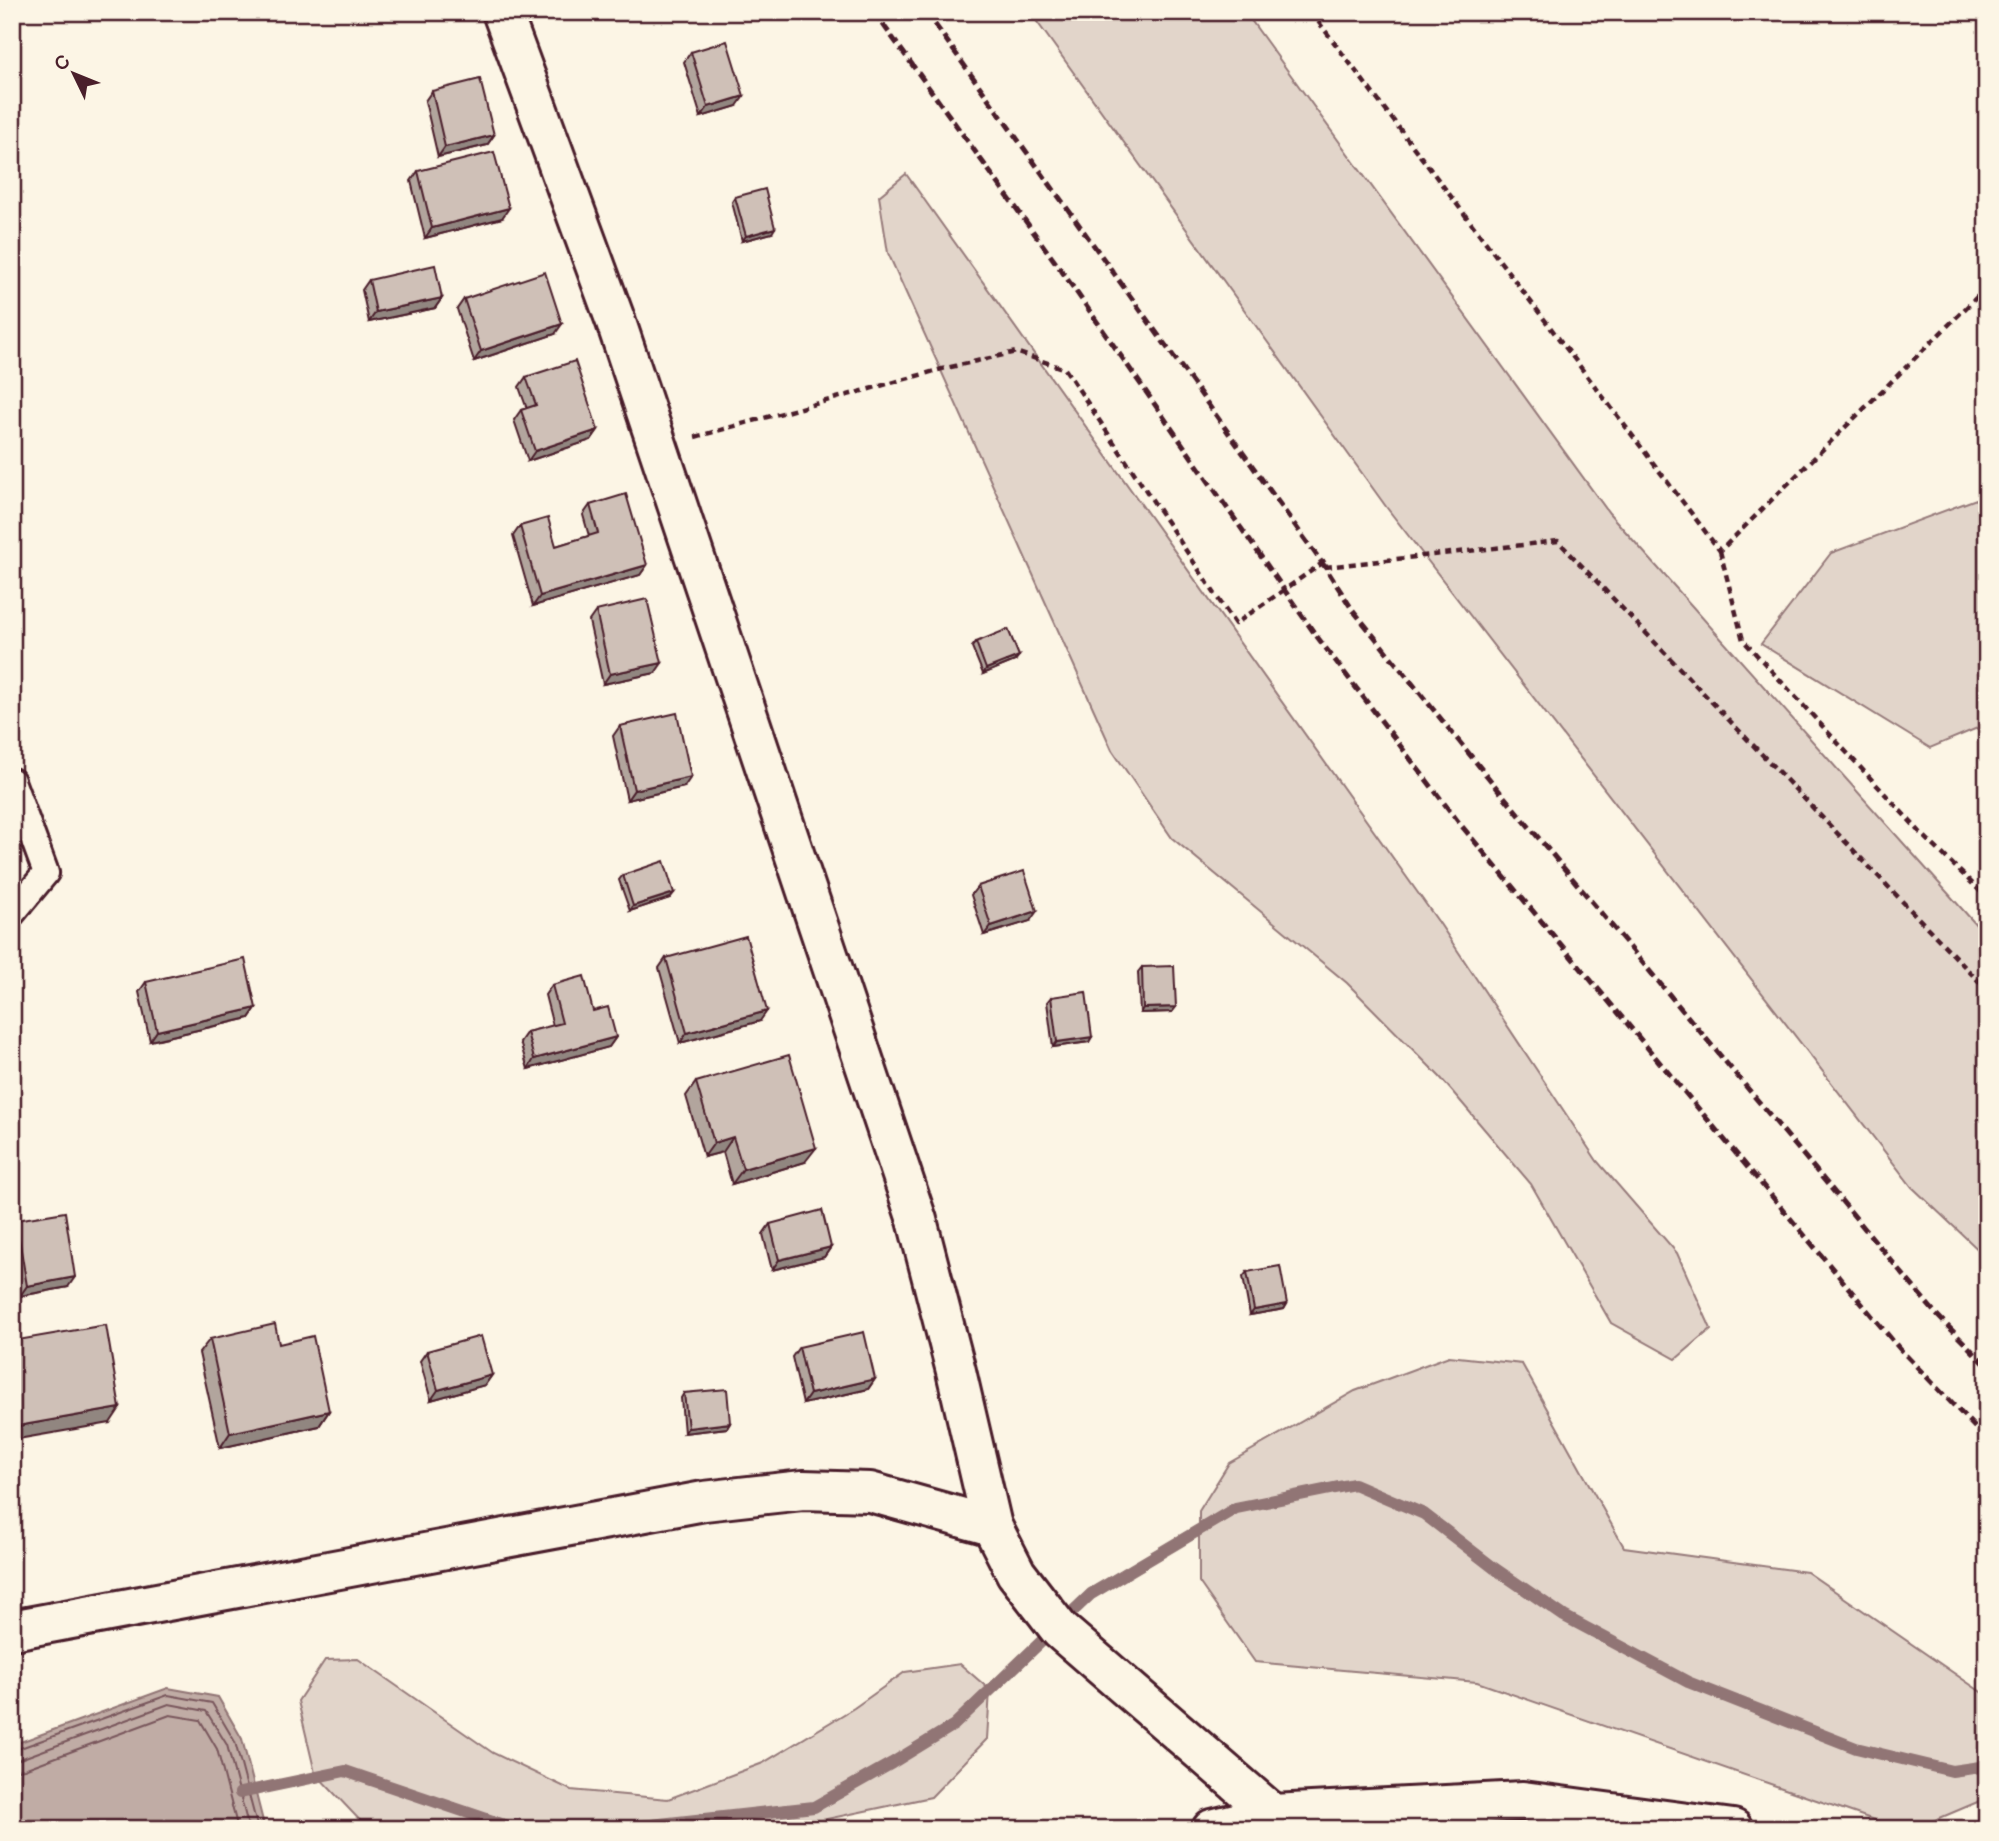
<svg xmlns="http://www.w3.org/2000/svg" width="1999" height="1841" font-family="'Balsamiq Sans',sans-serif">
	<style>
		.green { fill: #e2d5ca; stroke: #967a7a; stroke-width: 2 }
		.water { fill: #c0aca5; stroke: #917474; stroke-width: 2 }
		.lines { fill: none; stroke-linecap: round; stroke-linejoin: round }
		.shore { stroke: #79575c; stroke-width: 2 }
		.stream { stroke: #917474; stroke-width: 12 }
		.lane-casing { stroke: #4a1f2b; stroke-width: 30 }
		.street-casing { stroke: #4a1f2b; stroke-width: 44 }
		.path { stroke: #4a1f2b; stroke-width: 4.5; stroke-dasharray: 7 5; stroke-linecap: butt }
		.lane { stroke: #fcf5e5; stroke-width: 24 }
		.street { stroke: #fcf5e5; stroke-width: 38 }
		.rail { stroke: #4a1f2b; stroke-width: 5; stroke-dasharray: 10 5; stroke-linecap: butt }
		.wall { fill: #b2a59d; stroke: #4a1f2b; stroke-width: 2 }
		.shaded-wall { fill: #918680; stroke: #4a1f2b; stroke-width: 2 }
		.building { fill: #cfc0b7; stroke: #4a1f2b; stroke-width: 2 }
	</style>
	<rect width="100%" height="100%" fill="#fcf5e5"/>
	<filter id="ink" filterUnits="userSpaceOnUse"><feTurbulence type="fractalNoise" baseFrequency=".0143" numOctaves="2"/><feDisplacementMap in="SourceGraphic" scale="14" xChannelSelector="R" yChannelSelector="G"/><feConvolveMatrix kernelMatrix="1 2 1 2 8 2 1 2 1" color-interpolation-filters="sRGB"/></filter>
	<g filter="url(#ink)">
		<g class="green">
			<path d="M1030,12h215l364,501 378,424v321l-75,-71 -525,-679z"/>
			<path d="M906,174l534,750 157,237 80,92 34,76 -35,30 -65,-36 -80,-139 -91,-107 -93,-94 -175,-145 -60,-88 -224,-497 -9,-57z"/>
			<path d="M1987,495v229l-57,24 -169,-104 70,-91z"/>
			<path d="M1449,1356l73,8 102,183 183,25 180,124v102l-73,31h-14l-423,-147 -222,-20 -56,-80v-71l30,-48 126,-72z"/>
			<path d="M358,1659l135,94 78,37 97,9 95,-36 91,-55 51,-36 55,-8 30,26 -3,49 -56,58 -104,22 -27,10h-432l-53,-56 -17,-72 27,-41z"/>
		</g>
		<path class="water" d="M168,1688l50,9 24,42 23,90h-253v-84z"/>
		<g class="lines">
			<g class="shore">
				<path d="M12,1751l156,-56 44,8 23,39 23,87"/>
				<path d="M12,1760l8,-1 149,-55 37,7 21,34 22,84"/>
				<path d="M12,1771l12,-2 146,-54 30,5 17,29 21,80"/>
			</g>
			<g class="stream">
				<path d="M240,1793l105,-22 171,58"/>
				<path d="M615,1829l199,-22 78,-44 62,-38 137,-131 145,-86 118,-24 70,30 70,54 70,48 124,66 168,66 96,23 35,-5"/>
			</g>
			<defs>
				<path id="lane" d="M12,781l34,92 -34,41"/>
				<g id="street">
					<path d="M502,12l114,310 301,898 39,151 36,155 24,47 44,57 213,184 12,15"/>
					<path d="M12,1630l692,-129 99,-11 67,2 122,34"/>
					<path d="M1212,1829l61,-15 250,-13 210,28"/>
				</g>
			</defs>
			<use href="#lane" class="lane-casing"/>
			<use href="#street" class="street-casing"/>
			<g class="path">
				<path d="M1311,12l409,539 267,-264"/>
				<path d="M695,437l247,-68 74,-17 49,17 170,255 89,-62 1,5 233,-26 429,449"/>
				<path d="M1720,551l23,89 177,192 67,66"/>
			</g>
			<use href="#lane" class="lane"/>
			<use href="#street" class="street"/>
			<g class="rail">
				<path d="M874,12l187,258 254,364 145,190 439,524 88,92"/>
				<path d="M926,12l399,555 27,42 144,178 440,527 51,52"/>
			</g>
		</g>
		<g class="wall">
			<path d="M691,52l46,54 -36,11 -17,-55z"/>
			<path d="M432,91l62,44 -7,10 -49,12 -13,-56z"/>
			<path d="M418,171l84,47 -77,20 -14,-57z"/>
			<path d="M735,197l37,36 -30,8 -10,-39z"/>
			<path d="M369,280l73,18 -7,10 -66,14 -7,-32z"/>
			<path d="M464,299l91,35 -81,27 -17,-52z"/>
			<path d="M526,377l72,53 -7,10 -63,21 -14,-41 7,-10 6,-1 -8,-22z"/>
			<path d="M590,505l57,60 -7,10 -107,31 -20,-70 7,-10 36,20 33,-10 -6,-21z"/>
			<path d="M596,611l59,62 -52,11 -14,-63z"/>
			<path d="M976,642l39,19 -32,13 -11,-27z"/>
			<path d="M620,726l64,61 -57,13 -14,-64z"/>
			<path d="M623,875l51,18 -4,5 -40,13 -11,-31z"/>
			<path d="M978,886l52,35 -46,14 -13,-40z"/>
			<path d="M666,958l94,63 -80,22 -21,-75z"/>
			<path d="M1142,967l34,40 -4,5 -32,1 -2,-41z"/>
			<path d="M146,982l110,26 -7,10 -99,23 -11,-49z"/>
			<path d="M552,985l41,26 23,26 -7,10 -81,22 -8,-27 7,-10 26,-6 -8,-31z"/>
			<path d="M1051,997l38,45 -36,5 -6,-45z"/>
			<path d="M696,1082l109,80 -73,22 -9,-32 -19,5 -18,-61z"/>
			<path d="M16,1220l52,67 -48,9 -8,-47v-24z"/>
			<path d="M770,1224l61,23 -7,10 -52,13 -9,-36z"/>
			<path d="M1247,1272l40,32 -3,5 -34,6 -7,-38z"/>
			<path d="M210,1339l69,5 50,67 -10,15 -99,22 -21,-95z"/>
			<path d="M799,1347l76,32 -7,10 -65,15 -11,-47z"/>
			<path d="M427,1351l65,24 -7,10 -54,15 -11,-39z"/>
			<path d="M684,1393l46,30 -3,5 -43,5 -3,-35z"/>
		</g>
		<g class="shaded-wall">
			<path d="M744,96l-7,10 -36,11 7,-10z"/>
			<path d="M494,135l-7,10 -49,12 7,-10z"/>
			<path d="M509,208l-7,10 -77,20 7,-10z"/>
			<path d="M775,228l-3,5 -30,8 4,-5z"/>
			<path d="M442,298l-7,10 -66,14 7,-10z"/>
			<path d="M562,324l-7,10 -81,27 7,-10z"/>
			<path d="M598,430l-7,10 -63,21 7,-10z"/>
			<path d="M647,565l-7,10 -107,31 7,-10z"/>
			<path d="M1019,656l-4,5 -32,13 3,-5z"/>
			<path d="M662,663l-7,10 -52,11 7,-10z"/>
			<path d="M691,777l-7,10 -57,13 7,-10z"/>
			<path d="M674,893l-4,5 -40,13 3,-5z"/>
			<path d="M1037,911l-7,10 -46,14 7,-9z"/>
			<path d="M1176,1007l-4,5 -32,1 3,-5z"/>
			<path d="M256,1008l-7,10 -99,23 7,-10z"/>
			<path d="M767,1011l-7,10 -80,22 7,-10z"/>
			<path d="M616,1037l-7,10 -81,22 6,-10z"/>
			<path d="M1092,1037l-3,5 -36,5 4,-5z"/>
			<path d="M733,1137l-10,15 -19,5 10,-14z"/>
			<path d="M816,1148l-11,14 -73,22 11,-15z"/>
			<path d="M831,1247l-7,10 -52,13 7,-10z"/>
			<path d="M75,1277l-7,10 -48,9 7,-10z"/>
			<path d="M1287,1304l-3,5 -34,6 4,-5z"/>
			<path d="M492,1375l-7,10 -54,15 7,-10z"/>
			<path d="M875,1379l-7,10 -65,15 7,-10z"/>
			<path d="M120,1408l-10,15 -98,17v-13z"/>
			<path d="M329,1411l-10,15 -99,22 10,-15z"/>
			<path d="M730,1423l-3,5 -43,5 4,-5z"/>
		</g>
		<g class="building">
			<path d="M727,41l17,55 -36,11 -17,-55z"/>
			<path d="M480,79l14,56 -49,12 -13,-56z"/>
			<path d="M494,152l15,56 -77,20 -14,-57z"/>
			<path d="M765,189l10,39 -29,8 -11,-39z"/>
			<path d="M435,265l7,33 -66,14 -7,-32z"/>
			<path d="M545,272l17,52 -81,27 -17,-52z"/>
			<path d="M575,361l23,69 -63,21 -14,-41 15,-5 -10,-28z"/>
			<path d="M626,494l21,71 -107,31 -20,-70 28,-8 8,28 42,-13 -8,-28z"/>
			<path d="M647,599l15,64 -52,11 -14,-63z"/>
			<path d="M1008,629l11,27 -33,13 -10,-27z"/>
			<path d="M677,713l14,64 -57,13 -14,-64z"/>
			<path d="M664,861l10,32 -41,13 -10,-31z"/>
			<path d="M1024,871l13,40 -46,15 -13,-40z"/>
			<path d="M746,936l21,75 -80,22 -21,-75z"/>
			<path d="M245,959l11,49 -99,23 -11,-49z"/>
			<path d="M1174,966l2,41 -33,1 -1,-41z"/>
			<path d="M584,976l9,35 15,-4 8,30 -82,22 -7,-27 35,-9 -10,-38z"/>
			<path d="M1086,992l6,45 -35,5 -6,-45z"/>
			<path d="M789,1055l27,93 -73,21 -10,-32 -19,6 -18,-61z"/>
			<path d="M822,1210l9,37 -52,13 -9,-36z"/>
			<path d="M65,1212l10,65 -48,9 -11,-66z"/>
			<path d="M1280,1266l7,38 -33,6 -7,-38z"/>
			<path d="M275,1324l4,20 34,-8 16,75 -99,22 -20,-94z"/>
			<path d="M106,1325l14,83 -108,19v-86z"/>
			<path d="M864,1332l11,47 -65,15 -11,-47z"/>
			<path d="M481,1336l11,39 -54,15 -11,-39z"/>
			<path d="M727,1389l3,34 -42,5 -4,-35z"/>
		</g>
	</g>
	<rect width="1999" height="1841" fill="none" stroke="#fcf5e5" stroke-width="42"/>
	<rect x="21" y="21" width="1957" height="1799" fill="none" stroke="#4a1f2b" stroke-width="2.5" filter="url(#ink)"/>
	<g transform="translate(74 74) rotate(313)" stroke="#fcf5e5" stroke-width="5" paint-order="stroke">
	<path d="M0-5L12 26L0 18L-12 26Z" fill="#4a1f2b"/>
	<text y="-10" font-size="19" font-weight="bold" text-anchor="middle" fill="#4a1f2b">С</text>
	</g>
</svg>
